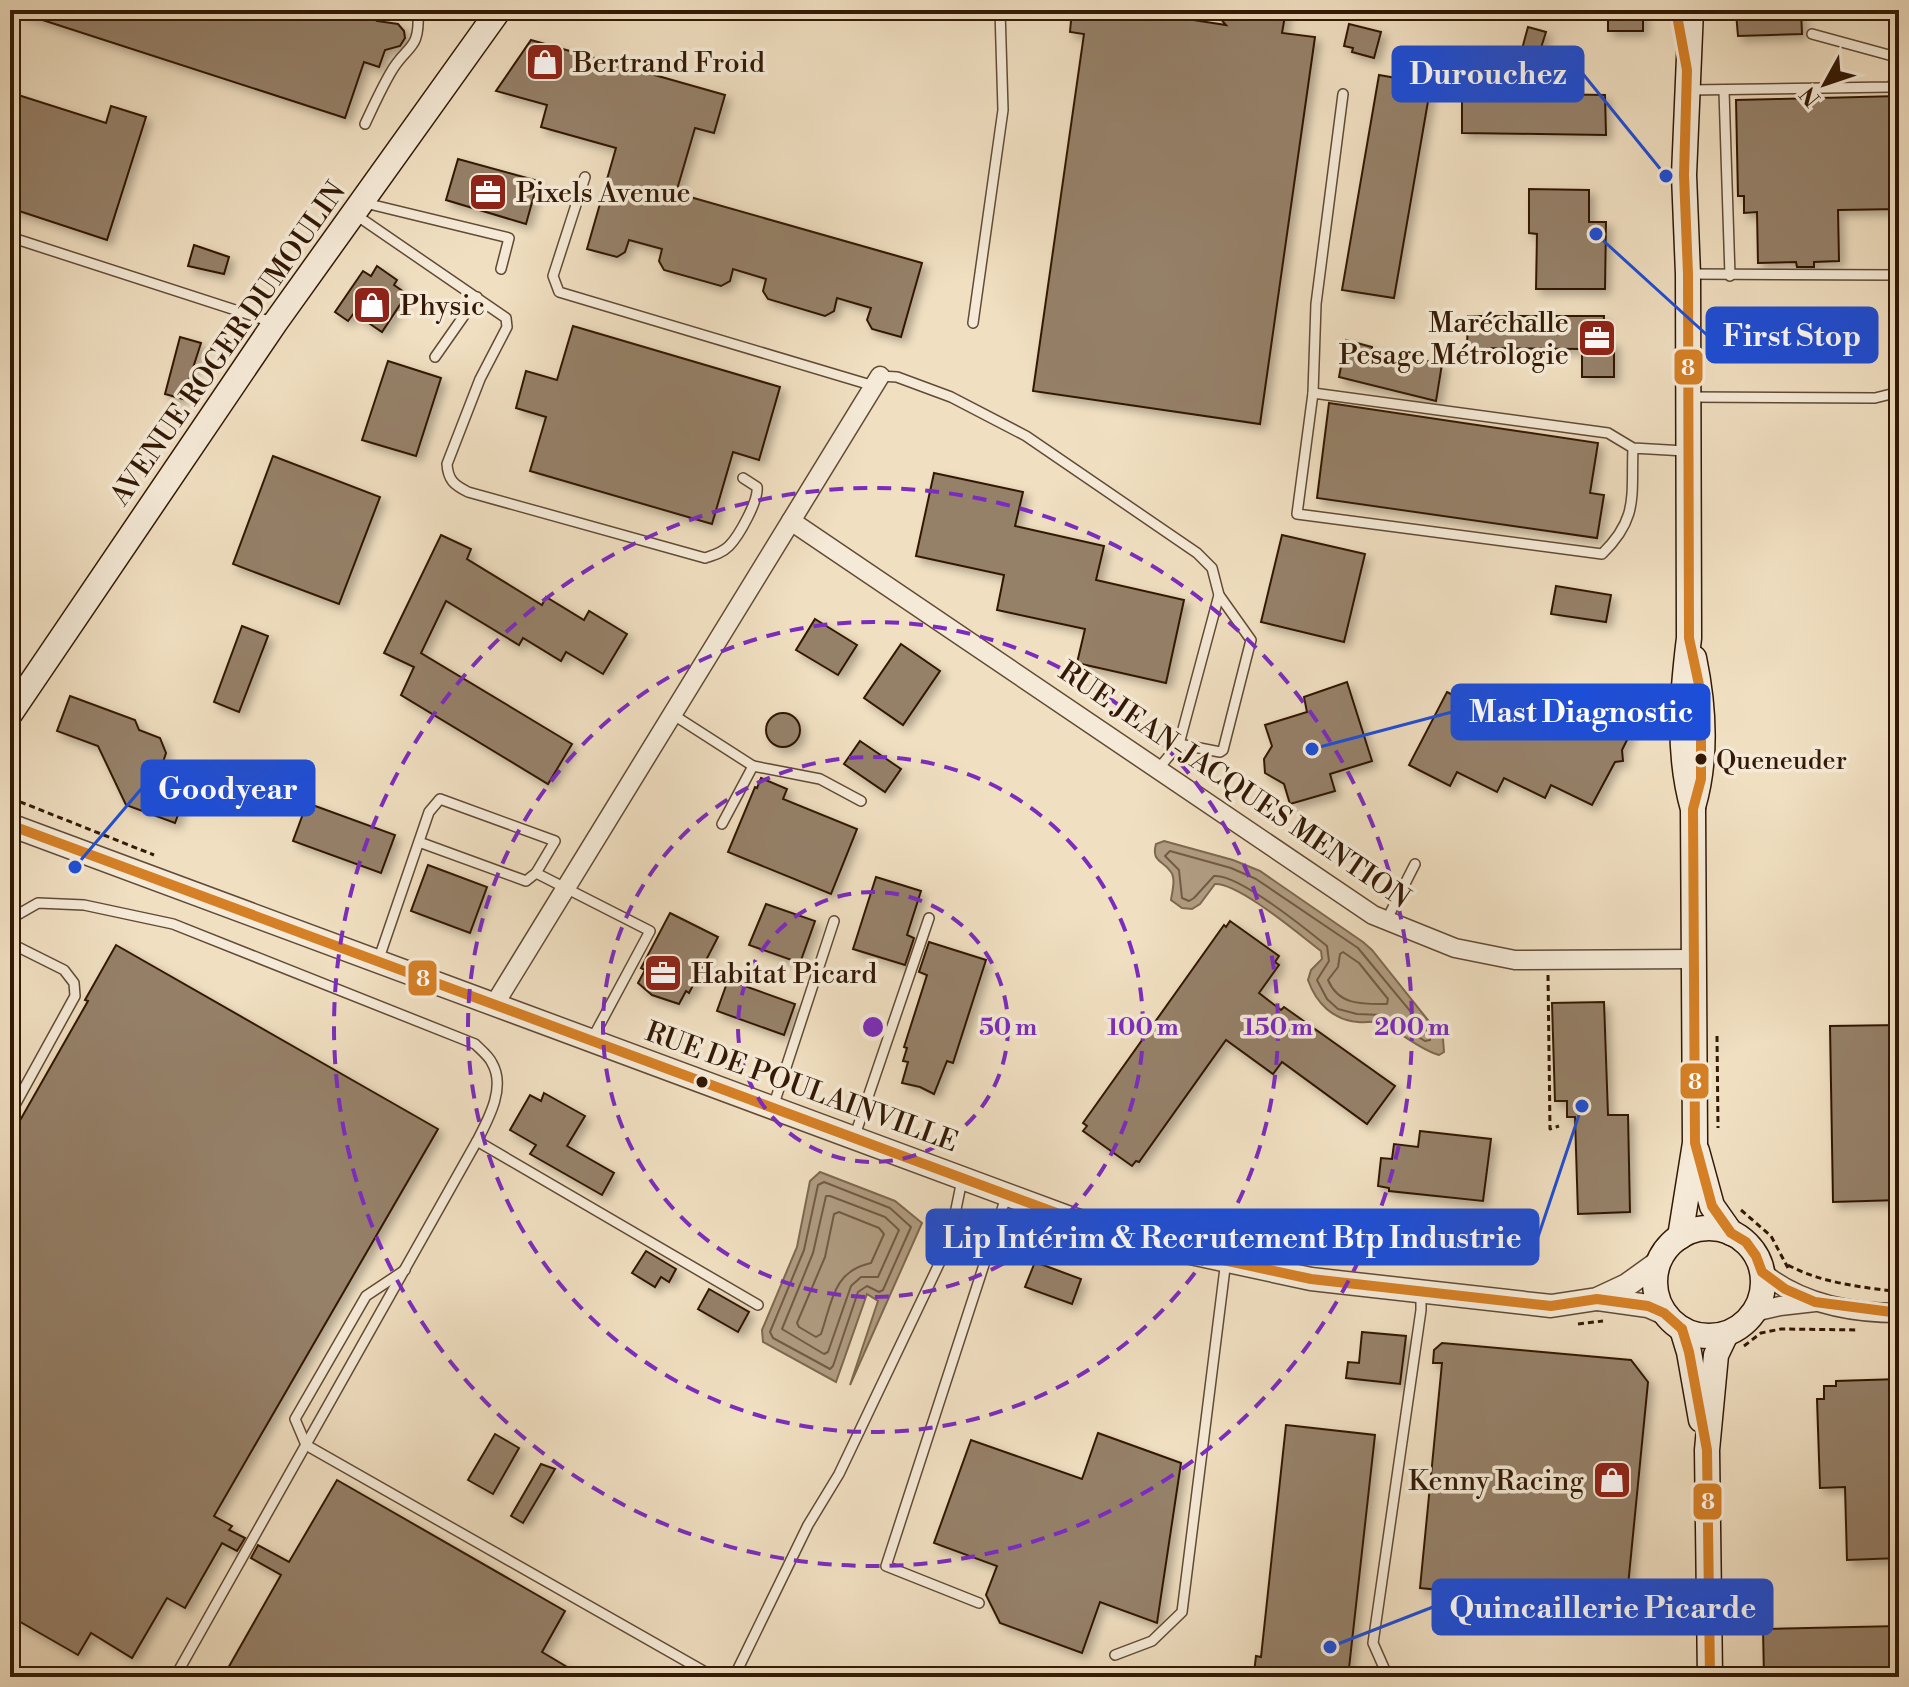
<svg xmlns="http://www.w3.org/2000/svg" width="1909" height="1687" font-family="'Libre Bodoni',serif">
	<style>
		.water { fill: #b09c81; stroke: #7e6850; stroke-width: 2 }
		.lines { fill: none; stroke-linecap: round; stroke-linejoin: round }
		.shore { stroke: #725a44; stroke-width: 2 }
		.building { fill: #958067; stroke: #331906; stroke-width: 2; filter: url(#shadow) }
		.service-casing { stroke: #624a35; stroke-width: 12 }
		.minor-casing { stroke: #624a35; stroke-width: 21 }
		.tertiary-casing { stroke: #624a35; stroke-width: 25 }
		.secondary-casing { stroke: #331906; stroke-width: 27 }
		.path { stroke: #331906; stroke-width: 3; stroke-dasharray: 6 4; stroke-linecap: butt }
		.service { stroke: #f5ead7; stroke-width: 9 }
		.minor { stroke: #f5ead7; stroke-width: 18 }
		.tertiary { stroke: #f5ead7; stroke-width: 22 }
		.secondary { stroke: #f5ead7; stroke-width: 24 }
		.bus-1-casing { stroke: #f5ead7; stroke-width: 16 }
		.bus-1 { stroke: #d58026; stroke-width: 10 }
		.ring { fill: none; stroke: #7b2cbf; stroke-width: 4; stroke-dasharray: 14 10 }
		.bus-dot { fill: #331906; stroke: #f5ead7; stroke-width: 3 }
		.labels { text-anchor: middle; stroke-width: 7; stroke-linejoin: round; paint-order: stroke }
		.bus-label { font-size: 26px; fill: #331906; stroke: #f5ead7; text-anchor: start }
		.poi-label { font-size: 28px; fill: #331906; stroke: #f5ead7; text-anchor: start }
		.street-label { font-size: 28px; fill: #331906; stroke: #f5ead7 }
		.centre { fill: #7b2cbf; stroke: #f5ead7; stroke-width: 4 }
		.ring-label { font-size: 24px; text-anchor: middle; font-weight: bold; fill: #7b2cbf; stroke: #f5ead7; stroke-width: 7; stroke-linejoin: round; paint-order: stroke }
		.leader { fill: none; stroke: #1d4ed8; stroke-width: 3 }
		.callout-dot { fill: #1d4ed8; stroke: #f5ead7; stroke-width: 3 }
		.callout { fill: #1d4ed8; stroke: #1d4ed8; stroke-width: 3 }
		.callout-label { font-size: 30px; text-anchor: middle; font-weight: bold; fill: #fff }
		.line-badge { stroke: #f5ead7; stroke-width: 3 }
		.badge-label { font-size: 22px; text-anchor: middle; font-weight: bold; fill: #fff }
	</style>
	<defs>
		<filter id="shadow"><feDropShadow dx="5" dy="5" stdDeviation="4" flood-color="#0004"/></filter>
	</defs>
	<rect width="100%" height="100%" fill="#f0dfc1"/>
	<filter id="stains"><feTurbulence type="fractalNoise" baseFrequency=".0025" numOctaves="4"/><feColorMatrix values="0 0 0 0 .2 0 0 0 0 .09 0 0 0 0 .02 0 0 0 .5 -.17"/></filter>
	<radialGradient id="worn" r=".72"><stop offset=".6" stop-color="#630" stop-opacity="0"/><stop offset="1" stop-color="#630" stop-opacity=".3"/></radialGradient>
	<g class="water">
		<path d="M1164,841l69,19 27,11 103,71 9,8 71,89 1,13 -5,3c-22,-6 -45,-29 -62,-33 -6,-1 -13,1 -19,0 -25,-2 -42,-19 -50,-42l3,-10 11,-11 -1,-8c-21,-16 -82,-68 -106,-67l-15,20 -8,5 -10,-1 -11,-8c1,-8 5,-21 0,-28 -8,-12 -20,-10 -15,-28z"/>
		<path d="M820,1172l75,29 27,22 -72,162 28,-84 -11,-7 -31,88 -73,-40 -1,-12 35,-83 13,-66z"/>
	</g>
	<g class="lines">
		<g class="shore">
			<path d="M1170,851l61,17 25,11 102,69 72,87v5l-5,1 -43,-26 -25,-1 -19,-5 -11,-10 -10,-19 12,-19 -2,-15c-21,-17 -89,-73 -113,-70l-20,22 -5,3 -7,-3 -3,-28 -14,-14z"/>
			<path d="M1343,952l16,11 29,36 -1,5c-24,0 -48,2 -59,-24l10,-13 2,-13z"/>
			<path d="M824,1182l66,26 21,19 -28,63 -4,2 -12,-6 -9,6 -25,74 -3,3 -57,-31 -3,-6 34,-82 14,-65z"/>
			<path d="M826,1196h4l55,21 14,13 -21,47h-17l-10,9 -23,66 -4,2 -42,-25 31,-76z"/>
			<path d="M839,1212l40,16 5,6 -13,29c-38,8 -39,39 -50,71l-5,3 -17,-10 -2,-4 28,-66 9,-43z"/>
		</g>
	</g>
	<g class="building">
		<path d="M22,10h359l-4,11 21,3 6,7 1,7 -5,8 -15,4 -6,17 -15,-5 -19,56 -324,-105z"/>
		<path d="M1072,10h96l-1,6 59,9 -13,-15h73l-4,23 33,4 -55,387 -227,-33 51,-357 -14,-2z"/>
		<rect x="1608" y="10" width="35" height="21"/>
		<path d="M1801,11l1,23 -64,2 -2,-23z"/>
		<path d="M1349,24l32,8 -7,26 -22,-6 1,-4 -9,-2z"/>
		<path d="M1528,27l18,5 -7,22 -17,-5z"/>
		<path d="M531,40l194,55 -11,38 -19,-5 -19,65 246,70 -21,74 -29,-8 -5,-9 4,-12 -34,-10 -3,13 -9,5 -57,-17 -5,-8 3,-12 -33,-10 -3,12 -9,5 -57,-16 -5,-9 3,-12 -33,-9 -4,12 -8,5 -30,-8 29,-101 -75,-21 6,-22 -51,-14z"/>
		<path d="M1379,75l52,9 -37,214 -52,-8z"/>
		<path d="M1462,93l143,2 1,40 -144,-2z"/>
		<path d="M15,94l91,29 5,-17 35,11 -39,123 -97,-32v-100z"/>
		<path d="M1899,96v113l-61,1 1,51 -25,1v5h-17l-1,-5 -38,1 -1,-51 -13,1v-17h-6l-2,-96z"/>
		<path d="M458,159l80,22 -12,43 -80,-24z"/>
		<path d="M1529,189l60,1v32h17l-1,67h-69l1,-55 -8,-1z"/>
		<path d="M194,245l35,12 -5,17 -36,-8z"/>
		<path d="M377,266l20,14 -3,5 13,9 -25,38 -28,-19 -6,8 -13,-9 28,-41 8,5z"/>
		<path d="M1468,316h136l-1,26h11v35h-32v-28l-115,-1z"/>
		<path d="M573,326l207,61 -21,73 -26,-8 -21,72 -182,-53 16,-54 -30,-9 10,-37 31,9z"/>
		<path d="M180,337l21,6 -18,56 -18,-5z"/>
		<path d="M1346,340l26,7v2l70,15 -6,37 -97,-24z"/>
		<path d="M388,361l53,17 -25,78 -54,-16z"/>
		<path d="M1329,403l269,40 -8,50 14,2 -7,43 -280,-40z"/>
		<path d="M273,456l107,41 -41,107 -106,-40z"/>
		<path d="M934,473l89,19 -8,34 89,20 -8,34 88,20 -18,83 -89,-20 8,-34 -88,-19 7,-35 -88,-19z"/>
		<path d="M441,535l30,14 -4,10 75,46 4,-8 38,23 5,-9 38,23 -24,40 -37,-22 -5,9 -38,-23 -4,7 -73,-44 -25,52 151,91 -24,40 -147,-89 13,-28 -30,-14z"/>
		<path d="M1282,535l83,19 -21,88 -83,-20z"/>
		<path d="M1556,586l55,9 -5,27 -55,-8z"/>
		<path d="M815,619l42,26 -19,30 -42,-25z"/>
		<path d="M242,626l26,10 -29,76 -25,-10z"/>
		<path d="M901,644l39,27 -37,54 -39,-27z"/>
		<path d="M1347,682l25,79 -42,13 5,17 -45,13 -6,-20 -19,-11 -1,-14 8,-13 -7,-21 42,-13 -3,-15z"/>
		<path d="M1447,692l40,21 8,-15 40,21 7,-14 39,20 8,-14 42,21 -9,18 1,11 -8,1 -23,43 -41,-20 -6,13 -41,-20 -7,14 -40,-20 -7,14 -41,-21z"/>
		<path d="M70,696l65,24 4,10 21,8 6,15 -8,24 30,11 -13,35 -49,-18 -28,-59 -41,-15z"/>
		<circle cx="783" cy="730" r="17"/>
		<path d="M860,741l41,28 -16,23 -41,-28z"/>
		<path d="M761,778l26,11 -4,10 74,30 -26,65 -103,-42 27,-65 2,1z"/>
		<path d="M307,803l88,32 -14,38 -88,-32z"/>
		<path d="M428,865l59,22 -17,46 -59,-22z"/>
		<path d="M876,877l45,14 -14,44 7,3 -9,27 -52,-16z"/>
		<path d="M766,904l49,17 -15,42 -51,-18z"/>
		<path d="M670,913l48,24 -29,56 -3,-2 -7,13 -27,-9 -14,-12 7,-13 -4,-2z"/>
		<path d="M1230,921l49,35 -4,6 4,3 -20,28 22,17 3,-3 111,79 -28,38 -85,-62 -9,12 -47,-34 -87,122 -3,-1 -4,5 -49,-35 4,-5 -4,-3 141,-198 2,2z"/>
		<path d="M929,942l57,18 -33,103 -6,-2 -13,33 -14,-7 -18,-4 6,-21 -5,-1 4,-13 -3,-1 23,-72 -8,-3z"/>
		<path d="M116,945l322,184 -224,387 18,10 -3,4 16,8 -8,13 -15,-8 -37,65 -18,-10 -35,60 -41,-25 -13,22 -68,-39v-478l78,-137 -3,-1z"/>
		<path d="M728,980l67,24 -11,31 -67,-24z"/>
		<path d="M1604,1002l4,113h20l2,97 -52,2 -3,-97h-8v-16h-12l-3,-98z"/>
		<path d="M1899,1025v175l-66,2 -3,-176z"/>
		<path d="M544,1093l41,23 -18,30 47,27 -12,22 -72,-41 6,-9 -26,-15 20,-35 11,6z"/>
		<path d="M1420,1131l71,8 -8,62 -94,-10v-3l-11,-2 3,-28 11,1 2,-15 24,3z"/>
		<path d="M646,1251l30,18 -7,13 -8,-5 -6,10 -23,-14z"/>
		<path d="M1035,1262l46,17 -9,25 -47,-17z"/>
		<path d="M709,1289l40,23 -11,20 -40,-23z"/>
		<path d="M1362,1332l44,4 -6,48 -54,-6 2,-16 11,1z"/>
		<path d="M1442,1343l189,17 17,22 -21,214h-5l-1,12 -47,-5 -1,5 -50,-6v-4l-103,-10 22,-225h-9l1,-13z"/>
		<path d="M1899,1379v179l-52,2 -2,-73 -25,1 -3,-89h7v-13h12v-5z"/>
		<path d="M1286,1425l89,10 -27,242h-89v-3l-5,-1 2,-17 5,1z"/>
		<path d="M1098,1433l83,30 -24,160 -57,-21 -18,51 -82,-30 -14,-28 11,-29 -63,-23 37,-103 111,39z"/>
		<path d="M495,1434l24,14 -26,46 -25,-14z"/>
		<path d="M541,1464l14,5 -32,54 -12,-7z"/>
		<path d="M337,1480l228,131 -23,41 42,25h-39l-13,-7 -5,7h-304l58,-102 -30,-17 7,-13 31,17z"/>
		<path d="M1899,1626v51h-135l-1,-48z"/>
	</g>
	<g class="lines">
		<defs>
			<g id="service">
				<path d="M397,10l12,5 11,-5"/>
				<path d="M1812,34l77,21 10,5"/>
				<path d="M1690,90l200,-3 9,-10"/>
				<path d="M1724,91l6,185"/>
				<path d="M365,124c8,-17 16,-35 26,-52 16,-28 29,-20 27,-60"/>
				<path d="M585,177l-32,99 6,16 315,94"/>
				<path d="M365,203l144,35 -8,31"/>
				<path d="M356,215l150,103 1,9 -27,52 -33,85c1,16 7,21 21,28l237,66c9,-3 17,-5 24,-12 10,-10 30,-46 28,-59l-14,-9"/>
				<path d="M10,237l262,85"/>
				<path d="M1691,274l208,1"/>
				<path d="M973,323l30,-213 -3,-100"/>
				<path d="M435,357l42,-60"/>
				<path d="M880,376l17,1 54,20 75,39 171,117 15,15 7,27 32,45 -28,110 -3,2 -41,-8"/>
				<path d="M1313,393l3,-89 27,-210"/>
				<path d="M1688,397l187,1 24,-6"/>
				<path d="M1633,448c-2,48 6,70 -31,106l-305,-40 16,-121 295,40 25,15 52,3"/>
				<path d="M672,714l81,52 67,13 41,22"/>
				<path d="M1159,768l20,-24 40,-149"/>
				<path d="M722,824l31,-58"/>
				<path d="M536,873l114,58 -59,110"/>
				<path d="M10,919l28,-16 46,2 89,19 302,120c5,5 14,12 17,19 14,24 -3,55 -15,78l281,164"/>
				<path d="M1386,921l29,-57"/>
				<path d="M1895,936h4"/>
				<path d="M10,943l54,27 10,13 1,13 -65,118"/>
				<path d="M378,961l51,-149 11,-13 115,42 -19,32 -10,8 -107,-39"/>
				<path d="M773,1107l61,-186"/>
				<path d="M854,1138l75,-220"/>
				<path d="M405,1270l-39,26 -71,123 11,26 408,232"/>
				<path d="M979,1603l-93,-37 121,-372"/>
				<path d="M1115,1655l37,-14 30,-29 44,-352"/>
				<path d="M175,1677l302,-536"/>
				<path d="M734,1677l74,-152 31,-51 110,-231 13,-63"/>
				<path d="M1388,1677l-15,-34 48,-333v-19"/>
			</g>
			<g id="minor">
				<path d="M791,521l582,394 82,33 60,12 178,-1"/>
				<path d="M494,1005l386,-629"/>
				<path d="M1762,1272c38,31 89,41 137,41"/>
				<path d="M1754,1312l26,-6 35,-4"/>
			</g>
			<g id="tertiary">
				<path d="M10,825l1060,393 93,29 148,32 240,27 46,-7 30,-14 32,-23"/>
				<path d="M1598,1299l50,7 16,7"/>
			</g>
			<g id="secondary">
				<path d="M10,714l265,-391 224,-313"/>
				<path d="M1693,807c14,-48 11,-101 1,-149"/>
				<path d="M1697,1151l15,55 19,27"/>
				<circle cx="1709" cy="1282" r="54"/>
				<path d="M1680,1237l15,-94 -2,-334c-16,-56 -11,-114 -4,-171l-1,-364 -4,-99 7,-165"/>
				<path d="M1682,1329l7,23 12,68"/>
				<path d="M1710,1677l-3,-227 9,-95 10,-21"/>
			</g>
		</defs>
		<use href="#service" class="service-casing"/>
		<use href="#minor" class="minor-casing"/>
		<use href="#tertiary" class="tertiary-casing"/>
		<use href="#secondary" class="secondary-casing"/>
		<g class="path">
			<path d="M10,744l7,-10"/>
			<path d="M10,785l8,16 136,54"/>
			<path d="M1548,975l2,154 9,-3"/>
			<path d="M1717,1036l1,92"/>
			<path d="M1741,1210l30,26 17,32"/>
			<path d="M1788,1265c33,18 74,22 111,27"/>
			<path d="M1578,1324l25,-3"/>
			<path d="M1744,1346l17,-13 20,-4 78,1"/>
		</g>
		<use href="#service" class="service"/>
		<use href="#minor" class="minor"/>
		<use href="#tertiary" class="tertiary"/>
		<use href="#secondary" class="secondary"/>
		<defs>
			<g id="bus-1">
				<path d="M1676,10l11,60 -3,105 4,99 1,364 12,56v85l-8,30 2,334 17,63 19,27 15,9 10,14 6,16 23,17 30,13 84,11"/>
				<path d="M10,825l1060,393 93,29 148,32 240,27 46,-7 51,7 16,7 18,16"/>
				<path d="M1682,1329l7,23 18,98 3,227"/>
			</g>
		</defs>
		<use href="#bus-1" class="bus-1-casing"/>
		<use href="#bus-1" class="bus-1"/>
	</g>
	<g class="ring">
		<circle cx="873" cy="1027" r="135"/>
		<circle cx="873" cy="1027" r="270"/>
		<circle cx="873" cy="1027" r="405"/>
		<circle cx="873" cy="1027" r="539"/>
	</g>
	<defs>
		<symbol id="shop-square" viewBox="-11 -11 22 22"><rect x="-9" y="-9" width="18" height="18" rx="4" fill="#8f2418" stroke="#f5ead7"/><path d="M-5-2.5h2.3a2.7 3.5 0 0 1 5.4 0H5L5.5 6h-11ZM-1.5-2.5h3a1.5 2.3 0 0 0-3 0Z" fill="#fff"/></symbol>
		<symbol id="office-square" viewBox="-11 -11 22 22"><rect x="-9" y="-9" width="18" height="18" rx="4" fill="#8f2418" stroke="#f5ead7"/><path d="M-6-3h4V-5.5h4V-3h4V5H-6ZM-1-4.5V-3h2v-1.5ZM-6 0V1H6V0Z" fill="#fff"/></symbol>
	</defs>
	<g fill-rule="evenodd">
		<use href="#shop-square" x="523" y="40" width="44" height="44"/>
		<use href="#office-square" x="466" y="170" width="44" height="44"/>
		<use href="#shop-square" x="350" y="283" width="44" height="44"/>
		<use href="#office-square" x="1575" y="316" width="44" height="44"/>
		<use href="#office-square" x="641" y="951" width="44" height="44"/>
		<use href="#shop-square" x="1590" y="1458" width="44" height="44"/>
	</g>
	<g class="bus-dot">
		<circle cx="1701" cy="759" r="7"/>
		<circle cx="702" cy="1082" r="7"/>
	</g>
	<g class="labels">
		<g class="bus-label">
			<text x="1716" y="769">Queneuder</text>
		</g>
		<g class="poi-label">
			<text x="573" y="72">Bertrand Froid</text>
			<text x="516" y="202">Pixels Avenue</text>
			<text x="400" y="315">Physic</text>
			<text x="1569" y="332" text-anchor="end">Maréchalle<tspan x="1569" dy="32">Pesage Métrologie</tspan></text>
			<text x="691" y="983">Habitat Picard</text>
			<text x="1584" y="1490" text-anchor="end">Kenny Racing</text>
		</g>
		<g class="street-label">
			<text transform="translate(227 343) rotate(-55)" y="10">AVENUE ROGER DUMOULIN</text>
			<text transform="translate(1235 784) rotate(34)" y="10">RUE JEAN-JACQUES MENTION</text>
			<text transform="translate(802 1086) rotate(20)" y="10">RUE DE POULAINVILLE</text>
		</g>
	</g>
	<circle cx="873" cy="1027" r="12" class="centre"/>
	<g class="ring-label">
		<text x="1008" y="1035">50 m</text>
		<text x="1143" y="1035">100 m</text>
		<text x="1278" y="1035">150 m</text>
		<text x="1412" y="1035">200 m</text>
	</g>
	<path class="leader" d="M1666 176L1583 74M1596 234L1707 335M1312 749L1452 712M75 867L142 788M1582 1106L1538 1237M1330 1647L1433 1607"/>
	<g class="callout-dot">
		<circle cx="1666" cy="176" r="8"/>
		<circle cx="1596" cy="234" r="8"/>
		<circle cx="1312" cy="749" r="8"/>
		<circle cx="75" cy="867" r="8"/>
		<circle cx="1582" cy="1106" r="8"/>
		<circle cx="1330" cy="1647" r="8"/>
	</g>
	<g class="callout">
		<rect x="1393" y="47" width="190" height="54" rx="8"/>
		<rect x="1707" y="308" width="170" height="54" rx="8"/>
		<rect x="1452" y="685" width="257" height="54" rx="8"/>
		<rect x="142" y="761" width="172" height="54" rx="8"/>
		<rect x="927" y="1210" width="611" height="54" rx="8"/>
		<rect x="1433" y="1580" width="339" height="54" rx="8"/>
	</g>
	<g class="callout-label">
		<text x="1488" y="84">Durouchez</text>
		<text x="1792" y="346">First Stop</text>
		<text x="1581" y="722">Mast Diagnostic</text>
		<text x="228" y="799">Goodyear</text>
		<text x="1232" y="1248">Lip Intérim &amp; Recrutement Btp Industrie</text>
		<text x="1603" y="1618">Quincaillerie Picarde</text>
	</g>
	<g class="line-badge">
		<rect x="1673" y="348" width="31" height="38" rx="8" fill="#d58026"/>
		<rect x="407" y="959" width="31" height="38" rx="8" fill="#d58026"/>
		<rect x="1679" y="1062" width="31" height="38" rx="8" fill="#d58026"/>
		<rect x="1692" y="1482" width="31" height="39" rx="8" fill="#d58026"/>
	</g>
	<g class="badge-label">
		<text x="1688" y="375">8</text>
		<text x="423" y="986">8</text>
		<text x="1695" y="1089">8</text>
		<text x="1708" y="1509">8</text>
	</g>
	<rect width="1909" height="1687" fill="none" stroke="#f0dfc1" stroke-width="40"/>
	<rect x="12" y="12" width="1885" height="1663" fill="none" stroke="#331906" stroke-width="4"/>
	<rect x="20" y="20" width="1869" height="1647" fill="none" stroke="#331906" stroke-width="2"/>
	<g transform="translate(1825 84) rotate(230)" stroke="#f5ead7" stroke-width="6" paint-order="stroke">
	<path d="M0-6L14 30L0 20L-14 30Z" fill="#331906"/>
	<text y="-12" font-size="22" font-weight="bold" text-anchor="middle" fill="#331906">N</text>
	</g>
	<rect width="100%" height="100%" filter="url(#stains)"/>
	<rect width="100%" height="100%" fill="url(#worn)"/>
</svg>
